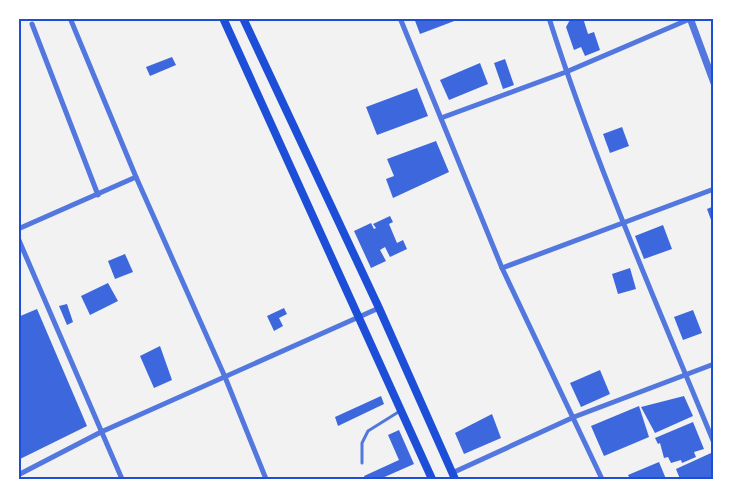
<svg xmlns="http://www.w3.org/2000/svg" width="732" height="497" font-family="Poppins,sans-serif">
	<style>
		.building { fill: #3d67dc }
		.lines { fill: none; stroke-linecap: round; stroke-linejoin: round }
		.service { stroke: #5277de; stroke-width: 3 }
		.minor { stroke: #5277de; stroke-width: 5 }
		.tertiary { stroke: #5277de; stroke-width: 7 }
		.secondary { stroke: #1d4ed8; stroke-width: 8 }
		.neatline { fill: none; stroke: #1d4ed8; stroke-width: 2 }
	</style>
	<rect width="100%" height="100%" fill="#f2f2f2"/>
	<g class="building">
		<path d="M414,18h42l1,2 -37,14z"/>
		<path d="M571,18h12l5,16 6,-2 6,18 -15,6 -4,-9 -7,3 -8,-23z"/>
		<path d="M172,57l4,8 -26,11 -4,-9z"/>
		<path d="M505,59l9,26 -11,4 -9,-26z"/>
		<path d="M480,63l8,21 -39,16 -9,-20z"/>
		<path d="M417,88l11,28 -51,19 -11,-28z"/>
		<path d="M622,127l7,19 -19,7 -7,-19z"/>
		<path d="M436,141l13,31 -56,26 -7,-19 8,-3 -7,-17z"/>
		<path d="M714,206v22l-7,-19z"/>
		<path d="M390,216l3,6 -4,2 8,19 6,-3 4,9 -17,8 -5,-10 -5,3 6,11 -15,7 -17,-37 17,-8 3,6 2,-1 -3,-4z"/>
		<path d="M663,225l9,24 -28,10 -9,-23z"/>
		<path d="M125,254l8,18 -18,7 -7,-18z"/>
		<path d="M630,268l6,21 -18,5 -6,-20z"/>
		<path d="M108,283l10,18 -28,14 -9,-19z"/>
		<path d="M67,304l6,18 -6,3 -8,-19z"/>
		<path d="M284,308l3,6 -8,4 4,8 -9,5 -7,-15z"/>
		<path d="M37,309l50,117 -69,34v-143z"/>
		<path d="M693,310l9,23 -19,7 -9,-23z"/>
		<path d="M160,346l12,34 -18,8 -14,-32z"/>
		<path d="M600,370l10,24 -29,13 -11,-24z"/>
		<path d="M381,396l3,8 -46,22 -3,-9z"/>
		<path d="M684,396l9,20 -38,17 -14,-26z"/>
		<path d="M639,406l10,31 -45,19 -13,-30z"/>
		<path d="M492,414l9,24 -37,16 -9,-21z"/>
		<path d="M693,422l11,27 -10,3 2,5 -14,6 -1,-3 -10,3 -3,-6 -4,1 -4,-15 -2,1 -3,-6z"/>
		<path d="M399,430l15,34 -34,15h-15l-1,-3 35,-16 -11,-25z"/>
		<path d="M711,453l3,7v19h-34l-4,-10z"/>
		<path d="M659,462l7,17h-36l-2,-4z"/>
	</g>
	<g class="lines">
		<path class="service" d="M362,463v-20l6,-12 32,-20"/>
		<g class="minor">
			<path d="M70,18l66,159 89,200 41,102"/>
			<path d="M400,18l102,250 100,211"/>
			<path d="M549,18c46,145 107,284 165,425"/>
			<path d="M32,24l66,171"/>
			<path d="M441,118l125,-46 126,-54"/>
			<path d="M18,229l118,-52"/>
			<path d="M18,238l104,241"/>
			<path d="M502,268l212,-79"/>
			<path d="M452,473l122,-56 140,-53"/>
			<path d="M18,475l83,-43 278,-124"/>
		</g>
		<path class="tertiary" d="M690,18l24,65"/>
		<g class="secondary">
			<path d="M223,18l209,461"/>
			<path d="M243,18l136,290 76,171"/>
		</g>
	</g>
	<rect width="732" height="497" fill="none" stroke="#ffffff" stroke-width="39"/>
	<rect x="20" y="20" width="692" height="458" class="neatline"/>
</svg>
